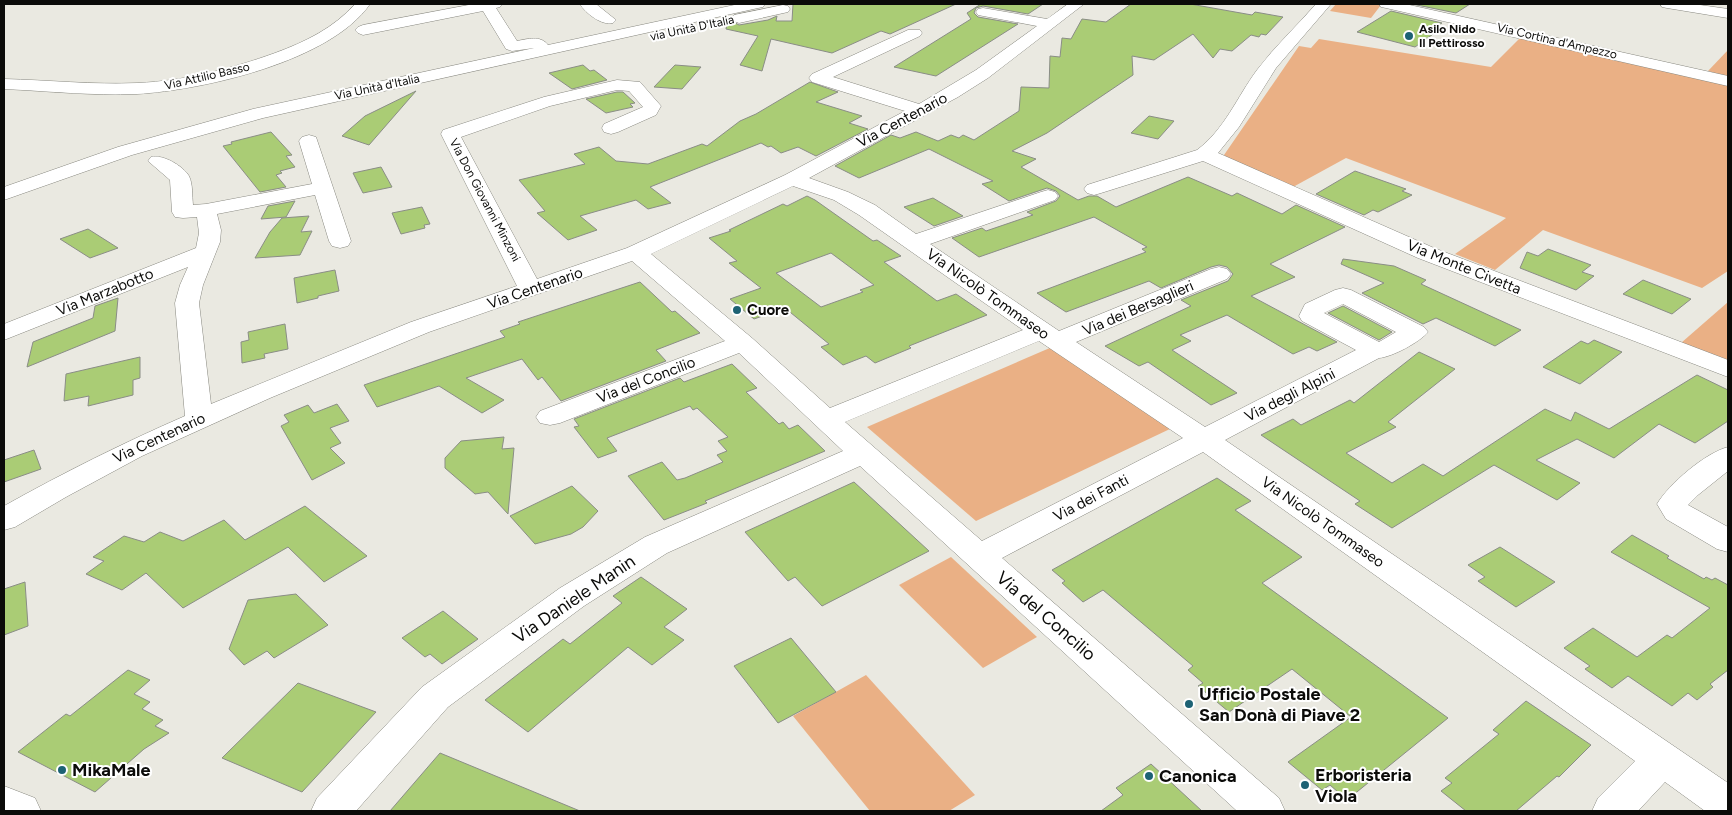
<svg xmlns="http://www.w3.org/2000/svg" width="1732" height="815" font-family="Figtree,sans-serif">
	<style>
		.green { fill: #eab085 }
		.building { fill: #aacc75; stroke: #8a8d86; fill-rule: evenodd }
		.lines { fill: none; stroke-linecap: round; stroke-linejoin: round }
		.minor-casing { stroke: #888880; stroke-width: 1 }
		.minor { fill: #fff; fill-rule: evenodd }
		.poi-dot { fill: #1d6274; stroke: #fff; stroke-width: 2 }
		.labels { text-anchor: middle; stroke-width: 4; stroke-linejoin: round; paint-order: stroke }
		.far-street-label { font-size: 12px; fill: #0b0b09; stroke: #fff }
		.far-poi-label { font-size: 12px; font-weight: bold; fill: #0b0b09; stroke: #fff; text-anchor: start }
		.street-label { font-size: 15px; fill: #0b0b09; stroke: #fff }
		.poi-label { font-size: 15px; font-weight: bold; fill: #0b0b09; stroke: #fff; text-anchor: start }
		.near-street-label { font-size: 18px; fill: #0b0b09; stroke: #fff }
		.near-poi-label { font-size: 18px; font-weight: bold; fill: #0b0b09; stroke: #fff; text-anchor: start }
	</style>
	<rect width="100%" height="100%" fill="#eae9e1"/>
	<g class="green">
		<path d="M1336,4h41l4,1 -10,13 -41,-7z"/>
		<path d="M1522,36l206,49v186l-26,17 -159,-58 -48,40 -40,-16 51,-36 -160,-60 -53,29 -66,-29 -3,-3 75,-109 12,2 8,-9 172,28z"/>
		<path d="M1728,50v27l-20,-6z"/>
		<path d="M1728,302v58l-47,-17z"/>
		<path d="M1052,347l120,81 -196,93 -109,-94z"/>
		<path d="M951,557l86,80 -54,31 -84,-83z"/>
		<path d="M866,675l109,120 -26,16h-79l-77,-95z"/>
	</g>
	<g class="building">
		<path d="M793,4h163l-66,30 -9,-3 -49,22 -61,-14 -9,32 -22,-6 18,-29 -32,-7 2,-10 11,6 29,-5 9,-4 -1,5h16z"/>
		<path d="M981,4h62l-15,10 -45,-8 -7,2 -2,5 4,4 40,7 -82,52 -42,-9 77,-48 -4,-6z"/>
		<path d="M1131,4h59l62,11 3,-3 28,5 -17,18 -5,-1 -2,3 -8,-2 -19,16 -12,-2 -7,9 -20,-24 -39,26 -22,-4 1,19 -86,58 -35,18 24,8 -15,8 57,33 11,-4h8l19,11 72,-30 44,19 5,-3 45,21 14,-9 49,22 -75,37 25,13 -44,19 86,46 -20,9 -8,-4 -16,7 -66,-39 -47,20 11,6 -19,9 65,43 -26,12 -63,-43 -9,4 -34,-20 86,-40 -10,-6 47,-19 5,-7 -6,-7 -8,-2 -8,2 -50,21 -12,-7 -83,31 -29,-19 109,-41 -4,-3 5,-2 -53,-30 -115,40 -27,-19 30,-10 4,3 47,-16 -6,-3 29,-11 4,-5 -4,-5 -9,-3 -38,13 -27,-17 11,-3 -64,-32 -70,29 -24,-12 56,-31 9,3 16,-6 22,9 13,-6 8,3 4,-3 11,5 45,-29 2,-24 28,1 1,-32 10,1 2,-19 9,1 11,-20 24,3z"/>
		<path d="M1412,4h58l-14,9z"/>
		<path d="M1391,11l51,12 -12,7 6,2 -21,15 -58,-15z"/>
		<path d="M583,65l7,6 4,-1 13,10 -35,9 -23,-16z"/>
		<path d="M675,65l26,2 -19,22 -28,-2z"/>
		<path d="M810,82l28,10 -22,10 46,14 -13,7 19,6 -52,27 -18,-9 -17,6 -10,-7 -3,1 -7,-4 -111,44 21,16 -23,6 -12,-9 -56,16 17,14 -29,10 -31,-27 8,-2 -26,-31 66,-16 -11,-10 25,-7 17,14 32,3 54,-20 5,2 33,-25 16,-7z"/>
		<path d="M416,91l-47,54 -27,-9 23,-20z"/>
		<path d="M617,92h6l12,11 -5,1 3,3 -27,6 -20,-14z"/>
		<path d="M1149,116l25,5 -16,18 -27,-6z"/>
		<path d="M271,132l21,23 -6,1 9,11 -15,4 2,2 -6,2 10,12 -26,5 -37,-46 9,-2 -1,-2z"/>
		<path d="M381,167l11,20 -29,6 -10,-20z"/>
		<path d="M1355,171l51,18 -4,2 10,4 -34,17 -5,-2 -9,5 -48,-21z"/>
		<path d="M807,196l8,4 58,41 4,-1 24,16 -17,6 53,39 19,-7 31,21 -78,31 2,2 -36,15 -9,-7 -23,9 -22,-18 8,-3 -44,-36 -31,11 -24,-20 31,-11 -32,-25 8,-2 -28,-23 22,-7 -2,-1 54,-26 4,2zM831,253l43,32 -14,5 3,2 -42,15 -45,-34z"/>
		<path d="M933,198l30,18 -29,10 -30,-19z"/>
		<path d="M295,201l-9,16 -25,2 7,-13z"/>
		<path d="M422,207l8,17 -6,1 1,3 -24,6 -9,-21z"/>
		<path d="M309,216l-8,16 11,-1 -12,24 -45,3 15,-26 12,-14z"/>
		<path d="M88,229l30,19 -28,10 -30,-19z"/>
		<path d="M1548,249l43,16 -9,7 12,4 -18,14 -56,-22 7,-16 11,4z"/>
		<path d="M1343,259l51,7 32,14 -5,4 100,46 -26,16 -59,-28 -13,6 -61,-31 22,-10 -43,-19z"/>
		<path d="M335,270l4,21 -21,5v2l-21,5 -3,-25z"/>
		<path d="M1643,280l48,19 -19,15 -49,-20z"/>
		<path d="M640,282l32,30 3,-1 25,22 -44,17 10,11 -105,40 -19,-24 -4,3 -16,-21 -56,19 38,22 -22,13 -43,-27 -62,21 -13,-22 141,-48 -5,-6 20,-7 -2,-2z"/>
		<path d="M118,298l-3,33 -88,36 6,-25 60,-24 2,-12z"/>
		<path d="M1343,306l49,26 -13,8 -51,-27z"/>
		<path d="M285,324l3,25 -24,5 1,4 -23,5 -1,-21 8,-2 -1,-8z"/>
		<path d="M1594,340l28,12 -42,32 -37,-17 38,-26 7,3z"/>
		<path d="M1419,352l36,17 -67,53 8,5 -50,26 46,30 31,-19 20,12 102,-67 26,12 4,-9 34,17 88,-54 31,15v31l-33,22 -36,-19 -45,34 -37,-19 -41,21 44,23 -23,17 -63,-35 -102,63 -37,-24 5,-3 -99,-66 32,-16 8,6 49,-25 4,3z"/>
		<path d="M140,357v21l-7,2v15l-45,11 1,-10 -25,5 2,-27z"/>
		<path d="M732,364l25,24 -11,4 33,32 4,-2 6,7 9,-4 27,26 -120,50 2,2 -43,17 -36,-44 34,-14 15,18 8,-2 38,-16 -6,-7 10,-4 -9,-10 10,-4 -31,-29 -4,2 -3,-4 -83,32 10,13 -19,7 -24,-31 5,-1 -5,-7 106,-41 4,4z"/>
		<path d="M337,404l12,17 -19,7 11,15 -11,5 15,15 -33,17 -31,-54 8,-4 -5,-7 24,-10 6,8z"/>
		<path d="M504,437l-2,12 12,-1 -6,66 -20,-22 -13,2 -30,-26v-10l16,-17z"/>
		<path d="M34,450l7,19 -37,13v-22z"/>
		<path d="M1217,478l34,23 -16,9 67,47 -40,26 186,135 -101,82 -17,-15 -8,5 -34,-28 63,-45 -59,-48 -63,43 -31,-26 5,-3 -15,-13 5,-4 -90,-76 -20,12 -21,-19 3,-2 -13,-11z"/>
		<path d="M854,482l75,69 -107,55 -27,-29 -7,4 -43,-49z"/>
		<path d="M572,486l26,25 -15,16 -12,7 -36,10 -25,-28z"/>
		<path d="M305,506l62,50 -43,26 -36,-35 -105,61 -37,-35 -24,17 -36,-16 18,-13 -11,-4 31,-21 20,6 16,-10 23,9 41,-21 21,20z"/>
		<path d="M1632,535l37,21 -2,2 37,21 2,-2 6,3 3,-2 13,7v85l-18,14 3,3 -16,13 -9,-7 -16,13 -44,-30 -16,12 -27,-19 5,-3 -26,-18 29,-20 44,29 30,-22 5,3 38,-30 -99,-56z"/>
		<path d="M1500,547l55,35 -39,25 -38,-26 7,-4 -17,-12z"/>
		<path d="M641,577l46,32 -23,18 20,13 -32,25 -24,-18 -100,85 -43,-32 78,-61 7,5 52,-41 -9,-7z"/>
		<path d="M25,582l3,44 -24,9v-46z"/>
		<path d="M296,594l32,31 -54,33 -7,-7 -23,14 -15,-16 19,-49z"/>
		<path d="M443,611l35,28 -36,25 -12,-10 -5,3 -23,-19z"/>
		<path d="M791,638l45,54 -58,31 -44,-57z"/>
		<path d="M128,670l22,10 -16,14 16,8 -8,7 21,11 -8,6 14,7 -25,16 -49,43 -77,-40 48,-38 4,2z"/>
		<path d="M298,683l78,29 -74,80 -80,-34z"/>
		<path d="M1526,701l65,44 -32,32 -2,-1 -41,35h-50l-25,-20 11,-8 -7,-5 54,-44 -6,-4z"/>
		<path d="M440,753l140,58h-190z"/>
		<path d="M1151,764l51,47h-101l22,-16 -7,-7z"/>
	</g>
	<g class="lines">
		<defs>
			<g id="minor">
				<path d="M355,4h15c-39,57 -166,86 -233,90 -44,2 -89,-3 -133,-5v-10c44,1 89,6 134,4 46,-2 93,-14 137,-30 30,-11 59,-25 80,-49z"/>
				<path d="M474,4h28l-2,3 -4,1 21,33c10,-2 24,-6 31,4l191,-41h26l-2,3 -5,1 -495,110 -131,37 -128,45v-13l114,-40 135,-38 281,-61 -22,3 -6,-2 -23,-38 -120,24 -5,-2 -3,-3 3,-3 5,-2z"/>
				<path d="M580,4h16l20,16 -3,3c-11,3 -28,-10 -33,-19z"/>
				<path d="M1068,4h16l-96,74 -30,19 -149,81 39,14 27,13 41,29 125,-42 7,-2 7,2 3,4 -3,4 -125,44 129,87 152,-62 8,-2 8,2 4,5 -4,5 -151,63 129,85 151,-77 -54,-29 -3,-5 6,-12 30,-14 8,-2 8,2 73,37 4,5c-8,10 -36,25 -49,26l-154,82 503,343v28h-23l-40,-29 -27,29h-46l6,-13 37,-37 -432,-309 -201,106 277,240 6,13h-48l-377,-345 -193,87 -83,53 -136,101 -92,104h-45l6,-13 105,-111 138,-99 85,-51 198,-86 -104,-98 -179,70 -10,2 -10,-2 -4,-6 4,-6 185,-70 -93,-80 -203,71 -159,66 -128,58 -76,41 -51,30 -11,3v-24c59,-33 119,-63 181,-90l-10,-113 5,-18 8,-18 -184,73v-16l192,-76 3,-15 -2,-16 -14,1 -8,-1 -3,-5 -2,-32 -22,-19 3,-4c12,-3 32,9 38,19 4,8 3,20 4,29l13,-1 106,-20 -13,-43 3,-4 7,-2 7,2 35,104 -3,5 -8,2 -8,-2 -3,-5 -14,-46 -98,19 4,16 -1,12 -17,43 -4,18 12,101 200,-82 106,-36 -76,-152 2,-4 101,-33 73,-17 23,2 21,24 -5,9 -38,17 -7,2 -7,-2 -2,-4 2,-4 39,-17 -14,-16 -12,-1 -67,16 -89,31 76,142 90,-31 158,-73 120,-64 -93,-29 -3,-4 3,-4 96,-44h12l2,3 -2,3 -87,41 86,27 57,-34 61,-44 -59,-11 -2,-3 2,-3 5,-1 64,11zM793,186l41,14 25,15 164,115 -193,78 -78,-70 -101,-84zM1343,304l53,28 -17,10 -55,-29zM1039,341l144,97 -201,103 -137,-119z"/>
				<path d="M1316,4h15l-55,64 -37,59 -21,26 216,95 294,112v17l-310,-119 -215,-97 -102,32 -7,2 -7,-2 -3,-4 3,-4 110,-35c28,-21 40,-53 60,-80 18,-24 40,-44 59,-66z"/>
				<path d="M1379,4h26l323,72v10l-342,-78 -5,-1z"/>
				<path d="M1660,4h33l35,5v9l-61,-10 -5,-1z"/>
				<path d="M783,5l5,1 2,3 -2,3 -49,11 -5,-2 -3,-3 3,-3z"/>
				<path d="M1728,447v24l-30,24 -10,10 40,22v25l-11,-3 -51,-30 -9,-15c12,-20 48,-51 71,-57z"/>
				<path d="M4,786l31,12 6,13h-37z"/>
			</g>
		</defs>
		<use href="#minor" class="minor-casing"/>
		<use href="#minor" class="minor"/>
	</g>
	<g class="poi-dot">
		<circle cx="1409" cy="36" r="5"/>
		<circle cx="737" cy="310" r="5"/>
		<circle cx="1189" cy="704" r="5"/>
		<circle cx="62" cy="770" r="5"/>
		<circle cx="1149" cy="776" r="5"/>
		<circle cx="1305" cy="785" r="5"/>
	</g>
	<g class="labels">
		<g class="far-street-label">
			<text transform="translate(692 28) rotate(-12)" y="4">via Unità D'Italia</text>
			<text transform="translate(1557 41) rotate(13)" y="4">Via Cortina d'Ampezzo</text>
			<text transform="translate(207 76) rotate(-13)" y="4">Via Attilio Basso</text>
			<text transform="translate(377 87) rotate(-12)" y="4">Via Unità d'Italia</text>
			<text transform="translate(485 200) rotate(62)" y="4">Via Don Giovanni Minzoni</text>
		</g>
		<g class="far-poi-label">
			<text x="1419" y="33">Asilo Nido<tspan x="1419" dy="14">Il Pettirosso</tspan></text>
		</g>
		<g class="street-label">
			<text transform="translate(902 120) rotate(-28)" y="5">Via Centenario</text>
			<text transform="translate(1464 267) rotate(22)" y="5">Via Monte Civetta</text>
			<text transform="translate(535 288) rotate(-19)" y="5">Via Centenario</text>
			<text transform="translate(105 292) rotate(-22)" y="5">Via Marzabotto</text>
			<text transform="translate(988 294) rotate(35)" y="5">Via Nicolò Tommaseo</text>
			<text transform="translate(1138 308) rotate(-23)" y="5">Via dei Bersaglieri</text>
			<text transform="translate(646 380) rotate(-21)" y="5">Via del Concilio</text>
			<text transform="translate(1290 395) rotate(-27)" y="5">Via degli Alpini</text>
			<text transform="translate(159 438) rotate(-25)" y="5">Via Centenario</text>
			<text transform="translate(1091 498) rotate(-28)" y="5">Via dei Fanti</text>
			<text transform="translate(1323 522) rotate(35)" y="5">Via Nicolò Tommaseo</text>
		</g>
		<g class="poi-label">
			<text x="747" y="315">Cuore</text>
		</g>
		<g class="near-street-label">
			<text transform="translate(574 599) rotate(-34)" y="6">Via Daniele Manin</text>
			<text transform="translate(1046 616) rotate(41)" y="6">Via del Concilio</text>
		</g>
		<g class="near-poi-label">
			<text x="1199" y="700">Ufficio Postale<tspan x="1199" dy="21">San Donà di Piave 2</tspan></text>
			<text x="72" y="776">MikaMale</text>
			<text x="1315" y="781">Erboristeria<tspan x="1315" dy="21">Viola</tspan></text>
			<text x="1159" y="782">Canonica</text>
		</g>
	</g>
	<rect width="1732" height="815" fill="none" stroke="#0b0b09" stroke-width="10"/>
</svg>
